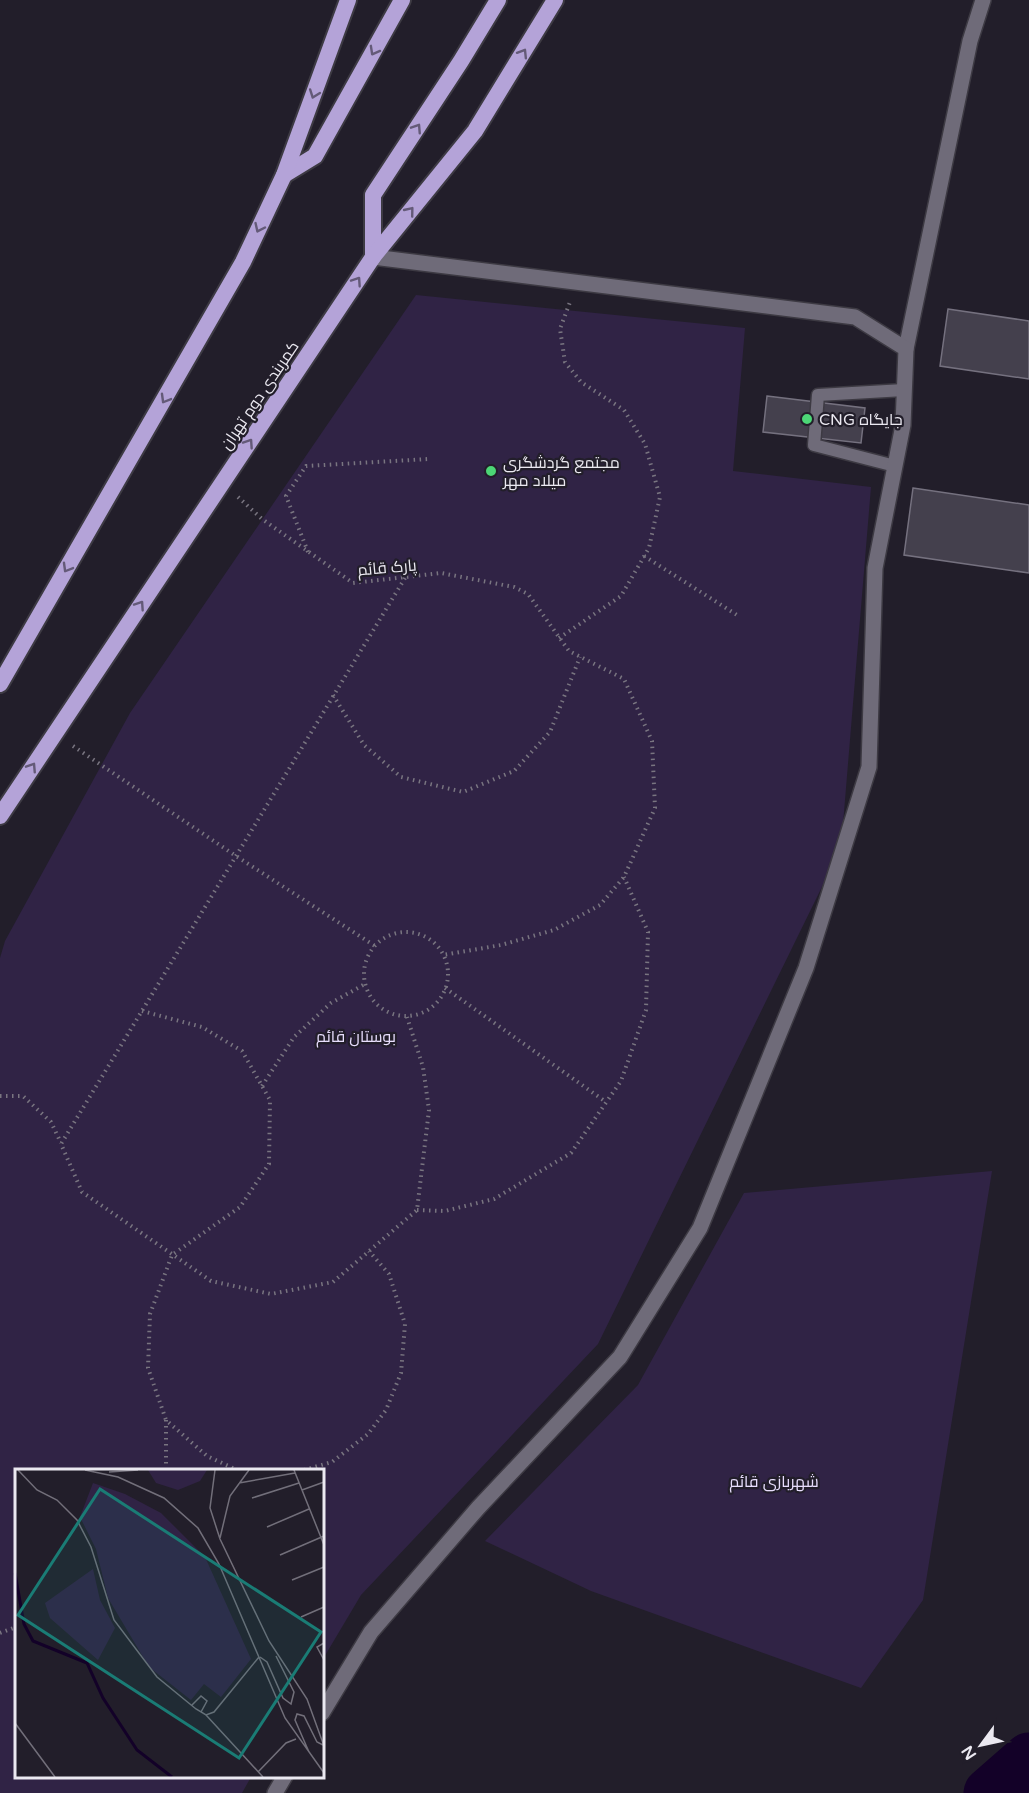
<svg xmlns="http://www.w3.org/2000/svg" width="1029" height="1793" font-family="'Varela Round',Cairo,sans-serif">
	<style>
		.green { fill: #302345 }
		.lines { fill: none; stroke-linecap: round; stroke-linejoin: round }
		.river { stroke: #130128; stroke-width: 51 }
		.building { fill: #44404d; stroke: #75717f; stroke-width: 1.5 }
		.service-casing { stroke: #3d3a43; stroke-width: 15 }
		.minor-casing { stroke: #3d3a43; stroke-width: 18 }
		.trunk-casing { stroke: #3d3a43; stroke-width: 20 }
		.path { stroke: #797580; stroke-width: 4; stroke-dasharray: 1.5 4.5; stroke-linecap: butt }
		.service { stroke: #6f6b79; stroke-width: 12 }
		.minor { stroke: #6f6b79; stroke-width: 15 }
		.trunk { stroke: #b4a3d8; stroke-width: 16 }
		.oneway { stroke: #645a78 }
		.poi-dot { fill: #4cd676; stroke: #221e2a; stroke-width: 2 }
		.labels { text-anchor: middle; stroke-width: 4.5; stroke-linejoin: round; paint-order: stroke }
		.street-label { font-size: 16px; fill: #ebe9f1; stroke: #221e2a }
		.poi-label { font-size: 16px; fill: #ebe9f1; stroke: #221e2a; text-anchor: start }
		.park-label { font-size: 16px; fill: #e8defd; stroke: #221e2a }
		.inset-river { fill: none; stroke: #130128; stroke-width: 3 }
		.inset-road { fill: none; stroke: #726f7a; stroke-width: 1.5 }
		.view { fill: #1a7c75; fill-opacity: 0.15; stroke: #1a7c75; stroke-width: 3 }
		.inset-edge { fill: none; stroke: #ebe9f1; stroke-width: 3 }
	</style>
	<rect width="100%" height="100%" fill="#221e2a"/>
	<g class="green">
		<path d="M416,295l329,33 -12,143 138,16 -30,361 -243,496 -237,251 -38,64 -1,-189h-306v306l235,1 -9,16h-242v-835l5,-17 125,-228z"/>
		<path d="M992,1171l-69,429 -62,88 -270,-97 -106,-50 153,-156 106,-192z"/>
	</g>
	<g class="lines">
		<path class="river" d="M989,1793l40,-35"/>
	</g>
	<g class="building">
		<path d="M948,309l81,12v58l-89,-13z"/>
		<path d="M767,396l98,12 -4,35 -98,-11z"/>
		<path d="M913,488l116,17v68l-125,-18z"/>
	</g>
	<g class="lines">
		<defs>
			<path id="service" d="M895,466l-81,-21 4,-50 86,-5"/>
			<g id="minor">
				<path d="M906,349l64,-308 13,-41"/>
				<path d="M322,1713l49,-81 107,-124 142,-151 80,-129 106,-260 63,-201 6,-199 28,-143 3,-76 -51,-32 -482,-60"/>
				<path d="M275,1793l10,-17"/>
			</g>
			<g id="trunk">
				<path d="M284,175l31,-19 87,-156"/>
				<path d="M373,257v-62l88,-134 37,-61"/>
				<path d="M0,684l243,-422 41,-87 64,-175"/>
				<path d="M0,816l373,-559 102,-126 80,-131"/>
			</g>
		</defs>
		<use href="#service" class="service-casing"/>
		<use href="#minor" class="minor-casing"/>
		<use href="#trunk" class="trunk-casing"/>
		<g class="path">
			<path d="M238,497l24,22 91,64 88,-10 73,14 14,7 41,57 55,28 28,62 3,67 -31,69 -24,28 -46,25 -53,15 -58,10"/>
			<path d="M308,552l-22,-56 20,-30 123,-7"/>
			<path d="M644,556l93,59"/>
			<path d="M405,578l-344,566 21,48 129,89 60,13 62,-12 84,-72 12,-100 -6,-43 -16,-50"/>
			<path d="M559,638l62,-42 28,-48 11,-51 -15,-53 -21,-34 -43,-28 -16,-20 -5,-33 10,-27"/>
			<path d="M333,695l31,50 37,32 62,15 51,-21 36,-39 30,-75"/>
			<path d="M73,746l163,110 139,90"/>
			<circle cx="406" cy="974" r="42"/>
			<path d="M445,988l161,114"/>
			<path d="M142,1011l60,16 40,24 28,49 -1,64 -29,43 -68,48 -22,59 -2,54 18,52 41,36 30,14"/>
			<path d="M262,1086l32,-49 37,-34 34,-19"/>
			<path d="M0,1096h23l28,26 10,21"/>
			<path d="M417,1210l28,1 49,-12 77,-46 50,-72 25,-71 2,-78 -24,-55"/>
			<path d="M166,1420v50"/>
			<path d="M304,1470l28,-8 36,-28 18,-24 15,-37 4,-49 -16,-50 -20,-23"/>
			<path d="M0,1633l16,-6"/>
		</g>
		<use href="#service" class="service"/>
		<use href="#minor" class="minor"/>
		<use href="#trunk" class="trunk"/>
	</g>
	<defs><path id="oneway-chevron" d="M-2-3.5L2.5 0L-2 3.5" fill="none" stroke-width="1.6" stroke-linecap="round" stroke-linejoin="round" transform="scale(1.5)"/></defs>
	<g class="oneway">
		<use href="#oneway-chevron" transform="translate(374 51) rotate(119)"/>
		<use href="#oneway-chevron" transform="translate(523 53) rotate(-58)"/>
		<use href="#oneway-chevron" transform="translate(314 94) rotate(110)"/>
		<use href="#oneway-chevron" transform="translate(417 128) rotate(-57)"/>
		<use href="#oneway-chevron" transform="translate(410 211) rotate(-51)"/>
		<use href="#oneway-chevron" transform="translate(259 228) rotate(115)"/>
		<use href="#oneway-chevron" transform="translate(357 281) rotate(-56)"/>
		<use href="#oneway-chevron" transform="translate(165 399) rotate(120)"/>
		<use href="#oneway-chevron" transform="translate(249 443) rotate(-56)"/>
		<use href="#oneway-chevron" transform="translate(67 568) rotate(120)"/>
		<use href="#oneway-chevron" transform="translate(140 605) rotate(-56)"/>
		<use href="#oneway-chevron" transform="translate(32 767) rotate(-57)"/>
	</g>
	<g class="poi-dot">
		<circle cx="807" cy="419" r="6"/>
		<circle cx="491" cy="471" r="6"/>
	</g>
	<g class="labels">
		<g class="street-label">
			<text transform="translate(259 395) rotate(-56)" y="6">کمربندی دوم تهران</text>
			<text transform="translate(387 567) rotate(-5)" y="6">پارک قائم</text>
		</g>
		<g class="poi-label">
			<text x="819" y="425">CNG جایگاه</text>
			<text x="503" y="468">مجتمع گردشگری<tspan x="503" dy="18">میلاد مهر</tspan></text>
		</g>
		<g class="park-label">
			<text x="356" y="1042">بوستان قائم</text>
			<text x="774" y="1487">شهربازی قائم</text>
		</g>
	</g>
	<g transform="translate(15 1469)">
		<rect width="309" height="309" fill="#221e2a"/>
		<path d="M133,1h59l-7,11 -22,9 -22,-7zM78,14l32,11 36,19 44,44 46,102 -30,38 -17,-13 -13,16 -42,-33 -41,-69 -12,-49 -16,-32zM78,100l7,31 15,28 -17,32 -48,-42 -5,-15z" fill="#302345"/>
		<path class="inset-river" d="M0,104l9,51 9,17 54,22 16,35 34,52 35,27"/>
		<path class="inset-road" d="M3,1l19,20 20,10 20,20 14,27 23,73 43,57 39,32 10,6 8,-3 45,-55M70,1l33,7 46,21 34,30 21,36 66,154 39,55M200,1l-5,38 10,31 49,102 38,58 17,47M279,1l30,75M94,3l29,-2M224,14l56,-10M287,21l22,-8M237,29l47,-15M252,58l42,-18M205,69l10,-42 19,-26M265,86l44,-19M277,111l32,-13M286,148l23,-10M309,174l-7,4 7,13M245,188l7,5 16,36 8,6 3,-12 -18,-36M177,236l9,-9 6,5 -6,11M191,246l57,62M0,254l40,54M294,283l-14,-32 2,-6 7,2 13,26 6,3M243,303l28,-29 10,-4"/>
		<path class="view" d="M85,20l221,143 -82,126 -221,-143z"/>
		<rect width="309" height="309" class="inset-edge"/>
	</g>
	<g transform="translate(981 1745) rotate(237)" stroke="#221e2a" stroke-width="4.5" paint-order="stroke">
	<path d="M0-4.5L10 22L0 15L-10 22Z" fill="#ebe9f1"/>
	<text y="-9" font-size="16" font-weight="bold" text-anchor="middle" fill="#ebe9f1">N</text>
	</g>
</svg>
